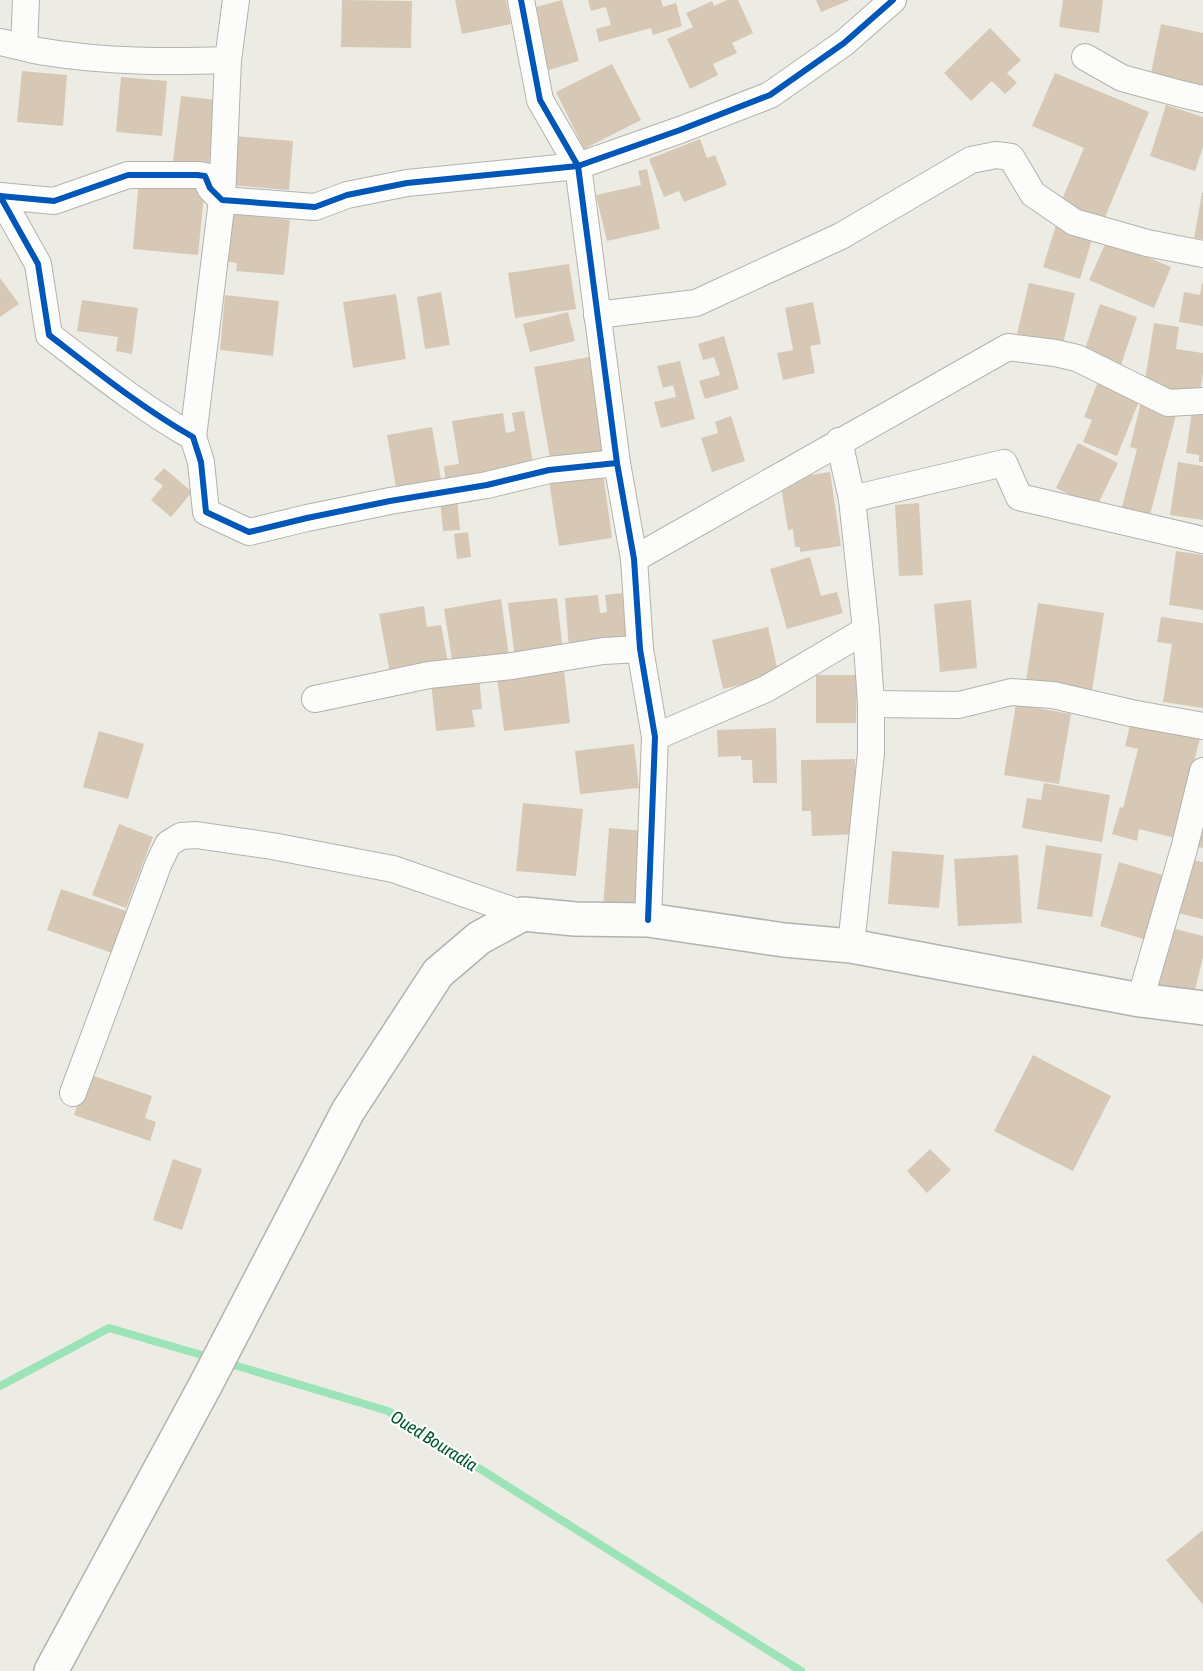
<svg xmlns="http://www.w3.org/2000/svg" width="1203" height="1671" font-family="'Asap Condensed',sans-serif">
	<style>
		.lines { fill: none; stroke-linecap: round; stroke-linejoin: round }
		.stream { stroke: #9ce4b8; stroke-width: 8 }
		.building { fill: #d6c8b5 }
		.street-casing { stroke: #b3b2ac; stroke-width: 28 }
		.secondary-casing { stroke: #b3b2ac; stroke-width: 36 }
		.street { stroke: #fcfcfb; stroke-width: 26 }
		.secondary { stroke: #fcfcfb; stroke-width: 33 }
		.cycleway-casing { stroke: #fff; stroke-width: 10 }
		.cycleway { stroke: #0057b8; stroke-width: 6 }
		.labels { text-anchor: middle; stroke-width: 4.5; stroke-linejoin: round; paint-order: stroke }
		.water-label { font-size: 18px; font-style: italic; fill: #005531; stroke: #fff }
	</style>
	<rect width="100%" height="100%" fill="#edece4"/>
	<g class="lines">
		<g class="stream">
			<path d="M224,1362l164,49 413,260"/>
			<path d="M0,1386l109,-58 103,30"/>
		</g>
	</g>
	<g class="building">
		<path d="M342,0l70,1 -1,47 -70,-1z"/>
		<path d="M455,0h51l5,24 -49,10z"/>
		<path d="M562,0l17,61 -37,11 -17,-62z"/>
		<path d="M588,0h73l2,7 13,-4 6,23 -29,9 -2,-7 -52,14 -3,-13 15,-4 -5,-18 -15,4z"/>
		<path d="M727,0h11l15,33 -21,10 5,10 -24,11 5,11 -28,14 -23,-50 26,-12 -7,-14 26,-12 2,5z"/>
		<path d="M816,0h34l-29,12z"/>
		<path d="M1063,0h40l-4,33 -40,-6z"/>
		<path d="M1161,24l42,9v56l-53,-11z"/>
		<path d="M990,28l31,32 -14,13 10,10 -12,11 -13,-13 -21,20 -27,-28z"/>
		<path d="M612,64l29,56 -57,29 -28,-57z"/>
		<path d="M22,71l45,4 -4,51 -46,-4z"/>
		<path d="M1055,73l94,39 -46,110 -43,-18 24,-56 -52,-22z"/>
		<path d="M121,77l46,4 -5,55 -46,-4z"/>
		<path d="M181,96l35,4 -7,65 -36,-4z"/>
		<path d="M1166,105l37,12v30l-8,24 -45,-15z"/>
		<path d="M234,136l59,5 -4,49 -59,-5z"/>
		<path d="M700,139l7,19 8,-3 12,30 -43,17 -5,-11 -15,6 -15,-38z"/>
		<path d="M647,169l13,60 -53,12 -11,-46 45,-10 -3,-14z"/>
		<path d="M139,180l66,6 -7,69 -65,-6z"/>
		<path d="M1202,193h1v46l-9,-1z"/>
		<path d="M227,213l63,7 -6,55 -48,-4 1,-8 -15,-2z"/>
		<path d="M1056,225l37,11 -13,43 -37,-12z"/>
		<path d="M1107,240l64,27 -17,41 -65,-28z"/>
		<path d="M569,264l7,45 -61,9 -7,-45z"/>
		<path d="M0,278l19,26 -19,13z"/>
		<path d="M1029,283l46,10 -12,51 -46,-10z"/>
		<path d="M1202,283h1v43l-24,-4 5,-30 16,3z"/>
		<path d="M441,292l9,53 -25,4 -8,-52z"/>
		<path d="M396,294l10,65 -53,9 -10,-66z"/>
		<path d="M225,295l54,6 -6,55 -53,-6z"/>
		<path d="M82,300l56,8 -6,46 -16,-3 2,-14 -41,-6z"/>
		<path d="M813,302l8,42 -11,2 5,27 -32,7 -6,-27 16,-3 -8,-42z"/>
		<path d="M1100,304l37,13 -17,51 -37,-13z"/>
		<path d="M568,312l7,29 -45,11 -7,-28z"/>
		<path d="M1154,323l25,4 -3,22 27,4v21l-4,24 -40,-6 2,-9 -16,-3z"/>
		<path d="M724,336l15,53 -34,10 -6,-18 21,-6 -6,-18 -11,3 -5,-16z"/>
		<path d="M589,357l17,97 -55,10 -17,-97z"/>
		<path d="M680,361l15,58 -34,9 -7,-26 22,-5 -3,-12 -10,3 -6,-22z"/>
		<path d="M1099,379l42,17 -24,60 -34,-14 9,-22 -8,-3z"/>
		<path d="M1141,402l36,9 -28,108 -28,-8 16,-62 -7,-2z"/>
		<path d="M1193,404l10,1v57h-4v-7l-13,-2z"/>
		<path d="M524,411l10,58 -88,16 -2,-19 15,-2 -7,-43 51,-8 3,20 9,-2 -3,-18z"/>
		<path d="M731,416l14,45 -33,11 -11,-34 17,-5 -3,-11z"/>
		<path d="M432,427l10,58 -45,8 -10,-58z"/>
		<path d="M1078,443l40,20 -22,45 -40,-20z"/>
		<path d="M1178,462l25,4v54l-33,-5z"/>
		<path d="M164,468l28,24 -21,25 -20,-17 12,-14 -9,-7z"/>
		<path d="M830,472l11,74 -41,6v-5h-5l-2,-18 -5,1 -8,-50z"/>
		<path d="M603,473l9,65 -53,8 -10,-65z"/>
		<path d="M457,497l3,33 -17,1 -3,-33z"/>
		<path d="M919,503l4,72 -24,1 -4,-71z"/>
		<path d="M468,532l3,25 -14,2 -3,-25z"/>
		<path d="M1176,551l27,4v55l-34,-5z"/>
		<path d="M810,557l11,39 16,-4 6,21 -56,16 -17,-60z"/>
		<path d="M622,593l5,51 -58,5 -4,-51 33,-3 2,18 7,-1 -2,-17z"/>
		<path d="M557,598l6,54 -48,6 -7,-55z"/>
		<path d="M501,599l8,57 -56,10 -9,-57z"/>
		<path d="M971,600l6,68 -37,4 -6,-68z"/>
		<path d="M1038,603l66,10 -12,78 -66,-10z"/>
		<path d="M424,606l3,21 14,-2 8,43 -58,11 -12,-65z"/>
		<path d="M1161,617l42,6v85l-40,-6 9,-58 -15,-2z"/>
		<path d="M768,627l11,49 -56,13 -11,-49z"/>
		<path d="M564,670l6,53 -66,8 -7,-53z"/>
		<path d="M816,675h41l-1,48h-40z"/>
		<path d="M479,677l3,32 -10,1 3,17 -39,4 -5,-50z"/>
		<path d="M1016,704l55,10 -12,70 -55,-9z"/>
		<path d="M1131,721l69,17 -25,100 -36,-9 -2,12 -25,-7 8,-27 3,1 15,-59 -13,-3z"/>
		<path d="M776,728l1,55h-24l-1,-23h-11v-4l-23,1 -1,-27z"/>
		<path d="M99,731l45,13 -16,55 -45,-12z"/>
		<path d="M634,744l5,44 -59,6 -5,-43z"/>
		<path d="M855,759l2,75 -45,2 -1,-25h-9l-1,-51z"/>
		<path d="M1044,783l66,12 -8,47 -80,-14 5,-30 14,2z"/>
		<path d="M523,803l60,6 -7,67 -60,-5z"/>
		<path d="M119,824l34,13 -27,71 -34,-13z"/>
		<path d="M1202,826h1v22l-5,-1z"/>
		<path d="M609,828l35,3 -7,79 -34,-3z"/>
		<path d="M1046,845l56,9 -10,63 -55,-8z"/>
		<path d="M892,851l52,4 -5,53 -51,-4z"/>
		<path d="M1018,855l4,68 -64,3 -4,-67z"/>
		<path d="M1186,859l17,3v57l-30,-7z"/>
		<path d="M1119,862l50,15 -19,64 -50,-15z"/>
		<path d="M61,889l65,22 -14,42 -65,-23z"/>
		<path d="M1167,927l36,9v21l-10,42 -41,-10z"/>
		<path d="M1033,1055l78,41 -38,75 -79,-40z"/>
		<path d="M88,1074l64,22 -7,22 11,4 -6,19 -76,-26z"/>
		<path d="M930,1149l21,21 -24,23 -20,-22z"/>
		<path d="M173,1159l29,10 -20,61 -29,-10z"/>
		<path d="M1203,1530v75l-37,-45z"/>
	</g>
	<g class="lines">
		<defs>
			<g id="street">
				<path d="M521,0l19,100 38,66 39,297 17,96 6,90 15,88 -7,183"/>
				<path d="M0,42c15,3 30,8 45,10 61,10 122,10 183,8"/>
				<path d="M24,47l2,-47"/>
				<path d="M1085,57l37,21 59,16 22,5"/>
				<path d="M0,196l54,5 74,-26h69l8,1 5,12 12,12 93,7 32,-12 60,-12 171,-17 102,-36 90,-35 74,-52 49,-43"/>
				<path d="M0,196l38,68 11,71c47,36 93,73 144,102l8,25 5,50 43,20 58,-14 83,-17 97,-16 62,-15 68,-7"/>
				<path d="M597,315l99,-12 145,-67 130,-76 25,-5 15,2 22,37 41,28 73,21 56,11"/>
				<path d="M193,437l29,-237 6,-140 8,-60"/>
				<path d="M839,441l13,58 14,131 5,74v49l-20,193"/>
				<path d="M852,499l152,-36 15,34 184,43"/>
				<path d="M634,559l374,-212 47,6 22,5 91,45 35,-2"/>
				<path d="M315,699l114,-24 83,-9 91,-15 37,-2"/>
				<path d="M871,704l88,1 52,-13 42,3 78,18 72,13"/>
				<path d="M655,737l111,-48 100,-59"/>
				<path d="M1140,1000l44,-151 19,-78"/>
				<path d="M73,1093l85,-228 10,-21 13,-8 15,-1 76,11 121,23 130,45"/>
			</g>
			<path id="secondary" d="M51,1671l154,-285 143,-275 90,-138 41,-35 44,-24 52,5 73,1 136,20 67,6 289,54 63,8"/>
		</defs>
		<use href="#street" class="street-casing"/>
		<use href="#secondary" class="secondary-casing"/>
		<use href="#street" class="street"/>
		<use href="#secondary" class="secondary"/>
		<defs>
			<g id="cycleway">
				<path d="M521,0l19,100 38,66 39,297 17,96 6,90 15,88 -7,183"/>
				<path d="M0,196l54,5 74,-26h69l8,1 5,12 12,12 93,7 32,-12 60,-12 171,-17 102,-36 90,-35 74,-52 49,-43"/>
				<path d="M0,196l38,68 11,71c47,36 93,73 144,102l8,25 5,50 43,20 58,-14 83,-17 97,-16 62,-15 68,-7"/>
			</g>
		</defs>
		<use href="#cycleway" class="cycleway-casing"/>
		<use href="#cycleway" class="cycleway"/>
	</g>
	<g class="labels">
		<g class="water-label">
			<text transform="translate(434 1441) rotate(32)" y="6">Oued Bouradia</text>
		</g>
	</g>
</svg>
